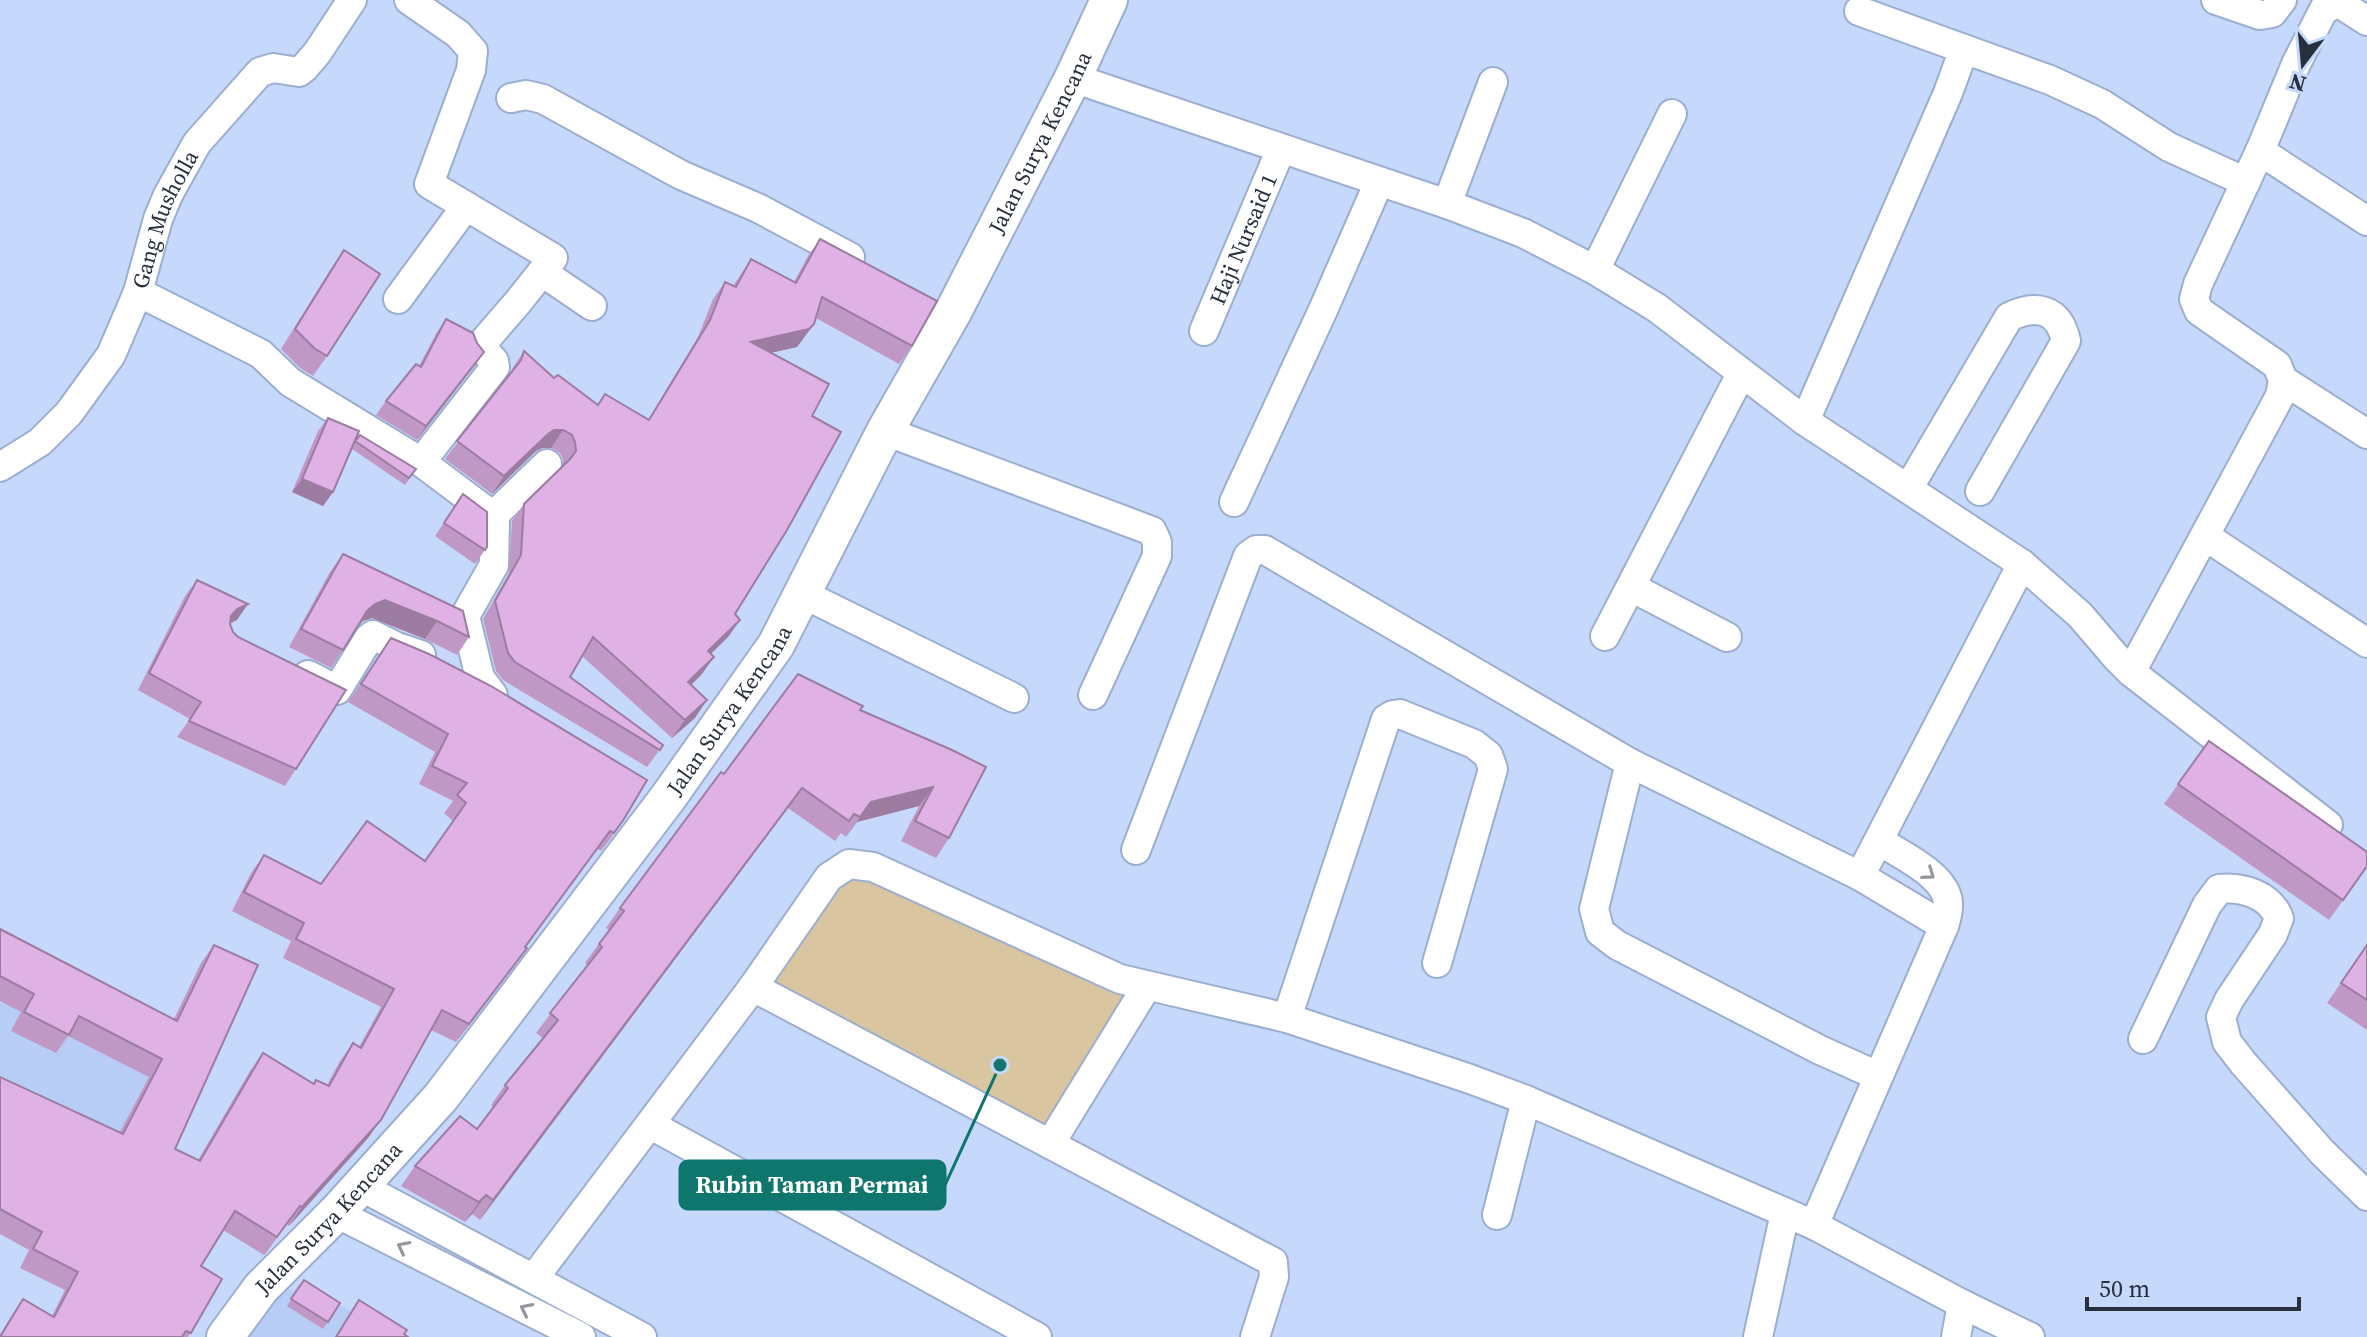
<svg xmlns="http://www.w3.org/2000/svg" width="2367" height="1337" font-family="'Source Serif 4',serif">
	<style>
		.built { fill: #b7cdf6 }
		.green { fill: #d9c5a0 }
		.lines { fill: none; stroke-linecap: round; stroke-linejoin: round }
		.minor-casing { stroke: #9caed0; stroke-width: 32 }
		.major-casing { stroke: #9caed0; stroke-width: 40 }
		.minor { stroke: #fff; stroke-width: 28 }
		.major { stroke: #fff; stroke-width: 36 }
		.wall { fill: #c098c5 }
		.shaded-wall { fill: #9c7ca0 }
		.building { fill: #dfb1e5; stroke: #9c7ca0; stroke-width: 2 }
		.oneway { stroke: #94979e }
		.labels { text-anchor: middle; stroke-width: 6; stroke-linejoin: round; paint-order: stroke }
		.street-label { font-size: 22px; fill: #282f3d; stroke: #c6d9fc }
		.leader { fill: none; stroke: #0f766e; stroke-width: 3 }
		.callout-dot { fill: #0f766e; stroke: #c6d9fc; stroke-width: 3 }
		.callout { fill: #0f766e; stroke: #0f766e; stroke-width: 3 }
		.callout-label { font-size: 24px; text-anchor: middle; font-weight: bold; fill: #fff }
	</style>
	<rect width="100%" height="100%" fill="#c6d9fc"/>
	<g class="built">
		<path d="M0,954l198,103 -51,98 -147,-53z"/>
		<path d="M300,1283l97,54h-153l36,-53 13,7z"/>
	</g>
	<path class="green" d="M849,864l298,122 -97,158 -297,-157z"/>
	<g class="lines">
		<defs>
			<g id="minor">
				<path d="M409,0l49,34 15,17 -2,19 -42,114 124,74 -35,44 -38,44 14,15 1,6 -74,95"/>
				<path d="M2216,0l44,15 12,-2 10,-13"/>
				<path d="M1964,49l86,31 52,24 67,43 77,35"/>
				<path d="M1073,78l374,126 76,29 72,37 62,38 148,113 217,143 58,51 36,42 15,15 197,153"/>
				<path d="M511,98l15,-3 17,4 138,76 77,33 92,49"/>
				<path d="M2260,151l107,70"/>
				<path d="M1447,204l46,-122"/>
				<path d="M1595,270l77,-156"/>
				<path d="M542,272l50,34"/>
				<path d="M138,292l123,62 29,28 131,80 72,54 2,6 -1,43 -29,51 15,62 13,17"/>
				<path d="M398,299l68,-93"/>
				<path id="s1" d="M1204,331l77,-182"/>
				<path d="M2283,380l84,54"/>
				<path d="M1805,421l143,-328 16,-44 -105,-38"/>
				<path d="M885,431l267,100 5,11v14l-64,139"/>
				<path id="s2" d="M0,467l40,-25 29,-29 42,-58 27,-63 20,-73 10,-24 29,-52 63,-71 13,-4 26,4 5,-4 13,-15 35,-53"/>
				<path d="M1908,489l101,-172c27,-13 50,-9 57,24l-86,150"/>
				<path d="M1234,502l89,-192 56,-128"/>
				<path d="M493,516l54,-52"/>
				<path d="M2205,536l162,107"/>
				<path d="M1631,587l96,50"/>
				<path d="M801,593l213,105"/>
				<path d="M1605,636l136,-262"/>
				<path d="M2131,672l149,-276 3,-16 -6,-15 -78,-54 -5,-12 4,-15 62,-133 36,-87 28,-55 15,-6 28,18"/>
				<path d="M308,675l29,15 32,-52 4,-3 24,12 24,8"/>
				<path d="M1630,763l-36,146 6,23 17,13 203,105 58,26"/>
				<path d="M1136,850l112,-294 8,-6h9l365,213 230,113 84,50"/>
				<path d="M1860,876l162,-312"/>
				<path d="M753,987l520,275 1,15 -19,60"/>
				<path d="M1287,1018l99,-299 7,-4 7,-1 74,30 14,11 5,14 -56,194"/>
				<path d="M2143,1039l64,-134 12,-16c23,-3 51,6 60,29l-6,16 -44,66 -8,17 6,25 17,22 78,88 45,44"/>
				<path d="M651,1125l386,212"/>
				<path d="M1050,1144l97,-158"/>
				<path d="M360,1186l282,151"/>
				<path d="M336,1213l245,124"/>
				<path d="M1497,1215l29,-115"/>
				<path d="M1814,1225l130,-299c2,-6 4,-14 4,-20 2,-29 -47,-51 -69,-65"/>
				<path d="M534,1278l219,-291 76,-110 20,-13 24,3 247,112 167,39 183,61 56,21 288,125 148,79 68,33"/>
				<path d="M1758,1337l27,-124"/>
				<path d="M1956,1337l6,-33"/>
			</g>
			<g id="major">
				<path id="s3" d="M225,1337l36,-49 75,-75 105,-116 226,-298 109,-154 109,-214 68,-119 120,-234 36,-78"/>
			</g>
		</defs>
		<use href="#minor" class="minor-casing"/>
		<use href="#major" class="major-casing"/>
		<use href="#minor" class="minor"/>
		<use href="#major" class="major"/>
	</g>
	<g class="wall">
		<path d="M820,239l92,107 -13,18 -83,-46 -2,6 -17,23 -27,6 42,63 -77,198 5,6 -12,17 -17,17 -9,20 -11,11 4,33 -23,20 -90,-82 -12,21 93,68 -16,22 -144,-87 -7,-9 -13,-52 26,-46 3,-52 12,-17 39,-38v-7l-3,-6 -9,-5h-9l-6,3 -44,43 -47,-35 65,-85 2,-5 12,-18 30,27 44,27 50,15 50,-83 15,-38 12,-17 8,4 18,-27 43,23 14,-26z"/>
		<path d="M344,250l-17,106 -14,20 -13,-8 -19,-19 49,-79z"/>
		<path d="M446,319l29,46 -58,75 -41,-25 10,-14 33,-35 18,-34z"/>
		<path d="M328,418l27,23 61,28 -11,16 -53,-36 -19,43 -10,14 -31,-14 26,-61z"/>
		<path d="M463,494l24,53 -12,17 -40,-28z"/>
		<path d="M343,554l126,83 -12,18 -32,-16 -53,-21 -9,3 -5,5 -27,42 -42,-21 41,-75z"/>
		<path d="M197,580l40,40 -7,4 66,145 -11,17 -108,-49 13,-18 -52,-29 47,-94z"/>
		<path d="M391,638l256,142 -36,58 -10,13 -4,-2 -72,98 -11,19 -58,76 -25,-12 -63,108 -79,88 -2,-2 -21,29 -2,2 -41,-25 -22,36 21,13 -34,58h-188v-2l10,-17 13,-19 29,17 13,-26 -45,-22 9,-18 -29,-16v-157l120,55 29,-55 -81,-41 -12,17 -45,-22 10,-19 -21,-11v-72l174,90 27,-56 13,-18 -39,204 23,11 52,-89 13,-18 51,31 13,1 13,-24 13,-18 6,4 22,-40 -98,-49 8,-17 -59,-30 19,-38 13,-18 57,29 104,-23 28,-40 -9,-8 9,-12 -34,-17 16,-32 -87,-50z"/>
		<path d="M860,710l92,40 -3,88 -13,20 -35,-17 18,-35 -62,16 -11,15 -5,-4 -6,8 -47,-33 -308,412 -8,-6 -7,8 -64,-36 14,-20 62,-37 16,-22 -2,-2 14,-20 38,-47 -7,-5 51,-68 -2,-2 24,-33 -3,-2 14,-20 104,-134z"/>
		<path d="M2209,741l158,126 -38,53 -165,-116z"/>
		<path d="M2367,945v85l-40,-27z"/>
		<path d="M304,1280l24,42 -5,7 -36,-23z"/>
	</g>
	<g class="shaded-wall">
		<path d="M814,324l-17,23 -58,13 12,-18z"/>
		<path d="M484,352l-9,13 -58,75 9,-14z"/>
		<path d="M554,430h9l-12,18h-9l-6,3 -44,43 12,-18 44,-42z"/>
		<path d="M302,479l31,13 -10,14 -31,-14z"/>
		<path d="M385,600l52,21 -12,18 -53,-21 -9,3 -8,8 12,-18 8,-7z"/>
		<path d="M248,604l-11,16 -12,5 12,-16z"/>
		<path d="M740,620l-12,17 -32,31 12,-17z"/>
		<path d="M714,657l-12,17 -26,26 12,-18z"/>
		<path d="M707,700l-12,18 -23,20 13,-18z"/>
		<path d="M933,787l-14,19 -62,16 -11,15 25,-35z"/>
		<path d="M802,788l-14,20 -308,412 13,-20z"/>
		<path d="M527,948l-13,18 -58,76 13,-18z"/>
		<path d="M381,1120l-13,18 -79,88 13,-19z"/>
		<path d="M486,1195l-14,19 -7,8 14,-20z"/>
	</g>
	<g class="building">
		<path d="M820,239l117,62 -25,45 -90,-49 -8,27 -5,5 -58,13 78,42 -17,32 29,16 -54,98 -52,84 5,6 -32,31 6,6 -26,25 19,18 -22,20 -92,-83 -23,40 93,68 -3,5 -145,-88 -7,-9 -13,-52 26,-46 3,-51 47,-46 5,-7 -1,-9 -3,-7 -9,-5h-9l-6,4 -44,42 -47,-35 64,-81 3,-9 30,27 4,-3 40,30 7,-11 44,26 61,-100 15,-38 11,5 15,-28 45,24z"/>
		<path d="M344,250l36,24 -53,82 -13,-8 -19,-19z"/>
		<path d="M446,319l27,14 4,10 7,9 -58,74 -40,-25 30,-37 5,3z"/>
		<path d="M328,418l31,13 -26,61 -31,-13z"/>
		<path d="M360,435l56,34 -7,9 -54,-37z"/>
		<path d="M463,494l24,18v35l-2,3 -41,-27z"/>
		<path d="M343,554l120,57 6,26 -32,-16 -52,-21 -10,4 -8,7 -24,39 -42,-21z"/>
		<path d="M197,580l51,24 -11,5 -6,7 -1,8 3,8 5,5 108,53 -50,79 -107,-48 12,-19 -52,-29z"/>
		<path d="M391,638l38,16 62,32 156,94 -23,39 -10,14 -4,-2 -85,116 2,1 -58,76 -27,-14 -61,110 -79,87 -2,-1 -21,28 -2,3 -42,-26 -34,55 21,13 -31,54 -5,-2 -4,6h-182l23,-38 31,18 24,-45 -45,-23 9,-17 -42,-23v-132l123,57 39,-75 -83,-43 -10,19 -45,-23 10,-18 -34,-18v-47l177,92 37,-76 44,20 -83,184 25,12 63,-108 51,31 2,-4 13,6 24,-43 8,5 33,-59 -98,-50 8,-16 -60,-31 20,-37 57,29 46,-63 58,40 41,-58 -9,-8 10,-12 -35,-17 16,-32 -87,-50z"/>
		<path d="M798,674l65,32 -3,4 92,40 34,17 -37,71 -34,-17 18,-34 -62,15 -11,15 -6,-3 -5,7 -47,-33 -309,412 -7,-5 -7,7 -64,-36 45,-50 17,13 31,-41 -3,-3 53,-65 -8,-7 52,-66 -3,-3 25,-33 -4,-3 101,-136 3,2z"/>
		<path d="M2209,741l158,111v14l-24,34 -165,-116z"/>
		<path d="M2367,945v55l-26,-17z"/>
		<path d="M304,1280l36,23 -12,19 -37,-23z"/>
		<path d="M359,1300l48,30 -3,4 4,3h-72z"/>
	</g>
	<defs><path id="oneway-chevron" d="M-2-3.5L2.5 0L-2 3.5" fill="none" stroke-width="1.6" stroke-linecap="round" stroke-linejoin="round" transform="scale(2)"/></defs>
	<g class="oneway">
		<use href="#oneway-chevron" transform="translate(1929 874) rotate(35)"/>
		<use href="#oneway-chevron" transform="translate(403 1247) rotate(-153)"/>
		<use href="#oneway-chevron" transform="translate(526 1309) rotate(-153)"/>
	</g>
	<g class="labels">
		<g class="street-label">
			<text dy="8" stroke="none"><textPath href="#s3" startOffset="1454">Jalan Surya Kencana</textPath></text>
			<text dy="8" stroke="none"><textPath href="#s2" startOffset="306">Gang Musholla</textPath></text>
			<text dy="8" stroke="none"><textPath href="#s1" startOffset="100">Haji Nursaid 1</textPath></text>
			<text dy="8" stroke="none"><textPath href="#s3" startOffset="806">Jalan Surya Kencana</textPath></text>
			<text dy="8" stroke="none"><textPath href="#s3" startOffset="158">Jalan Surya Kencana</textPath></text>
		</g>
	</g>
	<path class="leader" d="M1000 1065L945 1185"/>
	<circle class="callout-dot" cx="1000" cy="1065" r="8"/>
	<rect class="callout" x="680" y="1161" width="265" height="48" rx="8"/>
	<g class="callout-label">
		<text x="812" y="1193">Rubin Taman Permai</text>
	</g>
	<g transform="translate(2303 64) rotate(196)" stroke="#c6d9fc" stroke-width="6" paint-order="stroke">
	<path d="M0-6L14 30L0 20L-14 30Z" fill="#282f3d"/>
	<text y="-12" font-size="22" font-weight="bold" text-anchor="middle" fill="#282f3d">N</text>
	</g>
	<path d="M2087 1297v12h212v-12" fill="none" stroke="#282f3d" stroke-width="4"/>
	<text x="2099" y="1297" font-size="24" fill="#282f3d" stroke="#c6d9fc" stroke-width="6" paint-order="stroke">50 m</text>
</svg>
